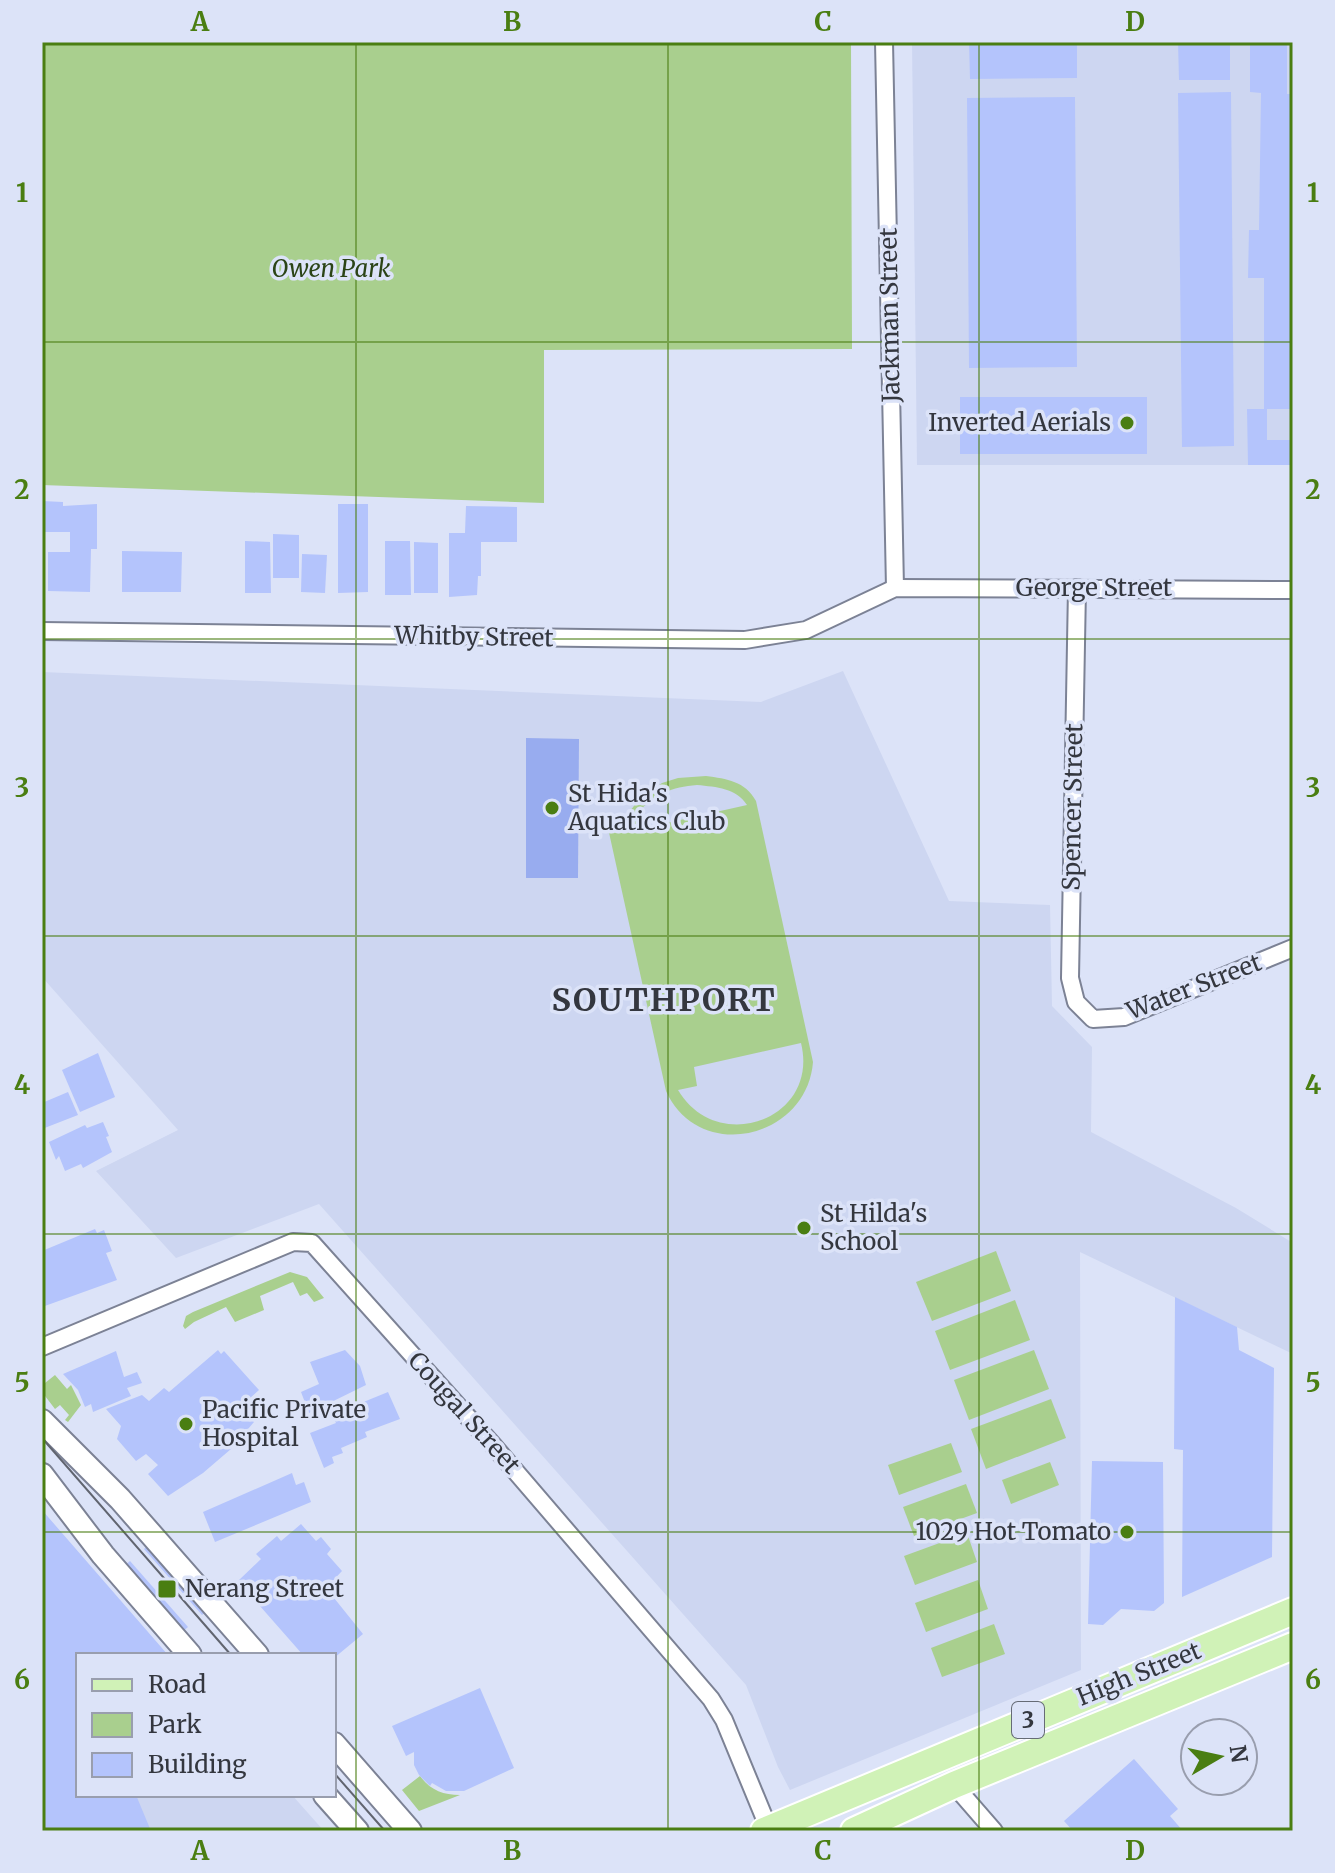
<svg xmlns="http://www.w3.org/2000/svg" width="1335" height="1873" font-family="Merriweather,serif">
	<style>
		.built { fill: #cdd6f1 }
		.green { fill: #a9cf8e; fill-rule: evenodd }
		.water { fill: #98acef }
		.building { fill: #b4c4fc }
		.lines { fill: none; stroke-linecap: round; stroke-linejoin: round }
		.street-casing { stroke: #7c8295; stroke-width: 20 }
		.secondary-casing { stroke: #7c8295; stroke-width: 26 }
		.primary-casing { stroke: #fff; stroke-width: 30 }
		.street { stroke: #fff; stroke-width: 16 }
		.secondary { stroke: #fff; stroke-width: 22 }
		.primary { stroke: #d0f2b7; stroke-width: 26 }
		.tram { stroke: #616570; stroke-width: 2 }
		.grid { fill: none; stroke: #4a7e12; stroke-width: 2; stroke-opacity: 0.55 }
		.poi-dot { fill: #4a7e12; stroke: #dce3f8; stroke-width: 3 }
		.labels { text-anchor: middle; stroke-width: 7; stroke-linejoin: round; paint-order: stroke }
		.shield { fill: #dce3f8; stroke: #666b76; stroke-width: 2 }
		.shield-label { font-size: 22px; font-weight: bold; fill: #34373f }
		.park-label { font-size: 24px; font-style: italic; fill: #2b4416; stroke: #dce3f8 }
		.street-label { font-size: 24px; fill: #34373f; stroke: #dce3f8 }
		.poi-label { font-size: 24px; fill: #34373f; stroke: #dce3f8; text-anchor: start }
		.district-label { font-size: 32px; font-weight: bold; letter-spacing: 2px; fill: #34373f; stroke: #dce3f8 }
		.neatline { fill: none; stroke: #4a7e12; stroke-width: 3 }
		.grid-label { font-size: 26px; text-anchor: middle; font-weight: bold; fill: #4a7e12 }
	</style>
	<rect width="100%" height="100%" fill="#dce3f8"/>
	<g class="built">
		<path d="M912,42h381v423h-376z"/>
		<path d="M843,671l106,230 101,4 2,101 40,41 -1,85 145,76 57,35v111l-213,-102 1,418 -291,120 -12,-23 -32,-82 -427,-481 -143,54 -80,-87 82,-41 -136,-153v-305l719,30z"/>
		<path d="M42,1510l36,145v140h214l32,36h-282z"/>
	</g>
	<g class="green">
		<path d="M42,42h809l1,307 -308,1v153l-502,-18z"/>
		<path d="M706,776c21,3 39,5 50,25l57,261c-6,77 -114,102 -147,29l-60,-272 21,-4 13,-17 22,-15 16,-5zM697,785c20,2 39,3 50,20l-107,24 -3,-15c17,-20 35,-27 60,-29zM801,1043c19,77 -84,113 -123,47l19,-4 -3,-19z"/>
		<path d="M996,1251l15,40 -79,30 -16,-39z"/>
		<path d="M290,1272l17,5 17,21 -10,4 -7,-9 -7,3 -7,-14 -33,14 4,14 -29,12 -9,-15 -32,15 -9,7 -2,-3 3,-10 7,-4z"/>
		<path d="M1015,1300l15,40 -80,30 -15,-39z"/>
		<path d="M1034,1350l15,39 -80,31 -15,-40z"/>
		<path d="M55,1375l12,14 4,-4 10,20 -13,17 -3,-2 4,-5 -9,-10 -5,4 -13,-17v-12l3,3z"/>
		<path d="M1051,1399l15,39 -80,31 -15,-40z"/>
		<path d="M951,1443l11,29 -63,23 -11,-30z"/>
		<path d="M1050,1462l9,23 -48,19 -9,-24z"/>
		<path d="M966,1484l11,29 -63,23 -11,-29z"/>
		<path d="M967,1533l10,29 -62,23 -11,-29z"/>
		<path d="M978,1580l10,29 -62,23 -11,-29z"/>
		<path d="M994,1624l11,30 -63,23 -11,-29z"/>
		<path d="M420,1776c10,14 23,19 40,19l-41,16 -17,-21z"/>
	</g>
	<path class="water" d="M526,738l53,1 -1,139h-52z"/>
	<g class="building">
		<path d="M969,42h108v36l-107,1z"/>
		<path d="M1178,42h52v38h-51z"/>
		<path d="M1250,42h37v52h6v315h-26v31h26v25h-45l-1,-56h17v-131h-16l1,-48h10l2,-137 -11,-1z"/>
		<path d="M1231,92l3,354 -52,1 -4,-354z"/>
		<path d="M1075,97l2,270 -108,1 -2,-270z"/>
		<rect x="960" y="397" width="187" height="57"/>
		<path d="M42,501l21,1v4l34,-2v45h-6l-1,43 -42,-1v-39h22v-20h-28z"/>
		<path d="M338,504h30v88l-30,1z"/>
		<path d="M466,506l51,1v35h-36v34h-3l-1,19 -28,2v-64h16z"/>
		<path d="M273,534l26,1v43h-26z"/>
		<path d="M245,541l25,1 1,51h-26z"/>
		<path d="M385,541h25l1,54h-26z"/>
		<path d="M414,542l24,1v50h-24z"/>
		<path d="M122,551l60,1 -1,40h-59z"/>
		<path d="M302,554l25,1 -2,38 -24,-1z"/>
		<path d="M98,1053l17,44 -35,15 -18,-42z"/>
		<path d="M68,1092l10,23 -36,14v-26z"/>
		<path d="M103,1122l6,14 -3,1 6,15 -29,16 -2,-4 -16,7 -6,-15 -3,4 -7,-18 36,-17 2,3z"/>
		<path d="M95,1229l2,4 7,-3 8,21 -6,2 11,27 -75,27v-56z"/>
		<path d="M1175,1297l62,30 2,23 35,18 -2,189 -90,40 1,-147 -9,-1z"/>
		<path d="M218,1350l3,4 3,-3 35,39 -19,17 14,15 -23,27 -28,24 -35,23 -20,-22 10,-9 -12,-11 -10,7 -19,-22 4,-13 -15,-17 36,-14 7,6 15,-13 5,4z"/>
		<path d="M345,1350l15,16 6,19 -57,28 -8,-21 18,-8 -9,-22z"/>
		<path d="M116,1351l8,26 13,-5 5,11 -15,5 4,8 -38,16 -2,-8 -6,3 -7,-17 -15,-16z"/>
		<path d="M388,1392l12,27 -35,13 2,5 -26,11 2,5 -11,4 2,6 -10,5 -14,-35 26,-10 -3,-6 28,-12v-2z"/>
		<path d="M1092,1461l71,1 1,141 -10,8 -33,-2 -18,16 -15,-1z"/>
		<path d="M292,1473l4,12 8,-3 7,20 -96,40 -12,-30z"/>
		<path d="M42,1510l126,145h-90v140h58l15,36h-109z"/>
		<path d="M301,1524l15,17 5,-4 10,12 -4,5 15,17 -16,17 37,46 -29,24v-3h-31l-65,-74 23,-22 -5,-5 21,-18 4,5z"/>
		<path d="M151,1543l58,66 -7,6 -58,-66z"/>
		<path d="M130,1561l58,66 -7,6 -58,-66z"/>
		<path d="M480,1688l34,80 -50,23h-18l-14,-8 -2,3 -11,-11 -5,-10v-13l-8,4 -14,-30z"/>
		<path d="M1134,1759l44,50 -8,7 13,15h-110l-9,-10z"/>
	</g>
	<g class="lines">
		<defs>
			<g id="street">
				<path d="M884,42l11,546"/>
				<path d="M1077,588l-7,390 6,24 17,17 31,-2 169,-69"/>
				<path d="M42,631l703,9 61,-10 89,-42 398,2"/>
				<path d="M42,1347l251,-105 19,1 180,201 219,255 13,21 45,109"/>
				<path d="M954,1785l40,46"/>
			</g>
			<g id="secondary">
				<path d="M42,1421l78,78 137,156"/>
				<path d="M42,1475l61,80 87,100"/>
				<path d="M334,1744l76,87"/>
				<path d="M325,1795l32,36"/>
			</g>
			<g id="primary">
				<path d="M764,1831l529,-220"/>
				<path d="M854,1831l100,-46 339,-139"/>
			</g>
		</defs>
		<use href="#street" class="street-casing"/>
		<use href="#secondary" class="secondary-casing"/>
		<use href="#primary" class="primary-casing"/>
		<use href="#street" class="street"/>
		<use href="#secondary" class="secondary"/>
		<use href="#primary" class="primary"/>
		<g class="tram">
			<path d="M42,1438l189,217"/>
			<path d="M334,1773l51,58"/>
		</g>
	</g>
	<path class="grid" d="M356,42v1789M668,42v1789M979,42v1789M42,342h1251M42,639h1251M42,936h1251M42,1234h1251M42,1532h1251"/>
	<g class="poi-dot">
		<circle cx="1127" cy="423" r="8"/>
		<circle cx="552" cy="808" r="8"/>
		<circle cx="804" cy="1228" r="8"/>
		<circle cx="186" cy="1424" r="8"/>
		<circle cx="1127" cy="1532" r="8"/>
		<rect x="157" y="1579" width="20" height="20" rx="4"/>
	</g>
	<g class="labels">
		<rect class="shield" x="1012" y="1702" width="32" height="36" rx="6"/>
		<g class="shield-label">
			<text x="1028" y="1728">3</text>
		</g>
		<g class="park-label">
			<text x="331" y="277">Owen Park</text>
		</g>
		<g class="street-label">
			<text transform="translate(890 315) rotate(-91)" y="8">Jackman Street</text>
			<text x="1094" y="596">George Street</text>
			<text transform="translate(474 637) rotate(1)" y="8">Whitby Street</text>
			<text transform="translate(1073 807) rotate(-89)" y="8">Spencer Street</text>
			<text transform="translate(1194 987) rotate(-21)" y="8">Water Street</text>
			<text transform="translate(464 1413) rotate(48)" y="8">Cougal Street</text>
			<text transform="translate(1139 1674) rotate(-22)" y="8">High Street</text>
		</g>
		<g class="poi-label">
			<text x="1111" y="431" text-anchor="end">Inverted Aerials</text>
			<text x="568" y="802">St Hida's<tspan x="568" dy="28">Aquatics Club</tspan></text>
			<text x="820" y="1222">St Hilda's<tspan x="820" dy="28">School</tspan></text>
			<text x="202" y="1418">Pacific Private<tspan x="202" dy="28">Hospital</tspan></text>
			<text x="1111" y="1540" text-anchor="end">1029 Hot Tomato</text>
			<text x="185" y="1597">Nerang Street</text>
		</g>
		<g class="district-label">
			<text x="664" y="1011">SOUTHPORT</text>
		</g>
	</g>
	<rect width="1335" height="1873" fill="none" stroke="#dce3f8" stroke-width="88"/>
	<rect x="76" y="1653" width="260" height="144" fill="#dce3f8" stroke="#999eae" stroke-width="2"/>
	<rect x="92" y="1679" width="40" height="12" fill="#d0f2b7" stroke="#999eae" stroke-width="2"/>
	<text x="148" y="1693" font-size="24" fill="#34373f">Road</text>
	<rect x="92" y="1713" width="40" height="24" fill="#a9cf8e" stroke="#999eae" stroke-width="2"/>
	<text x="148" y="1733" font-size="24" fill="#34373f">Park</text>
	<rect x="92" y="1753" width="40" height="24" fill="#b4c4fc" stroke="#999eae" stroke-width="2"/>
	<text x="148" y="1773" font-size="24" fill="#34373f">Building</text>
	<g transform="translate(1219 1757) rotate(81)"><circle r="38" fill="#dce3f8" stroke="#999eae" stroke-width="2"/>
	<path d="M0-6L14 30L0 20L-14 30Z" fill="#4a7e12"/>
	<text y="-12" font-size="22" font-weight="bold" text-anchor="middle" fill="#34373f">N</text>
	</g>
	<rect x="44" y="44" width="1247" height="1785" class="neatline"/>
	<g class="grid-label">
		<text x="200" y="31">A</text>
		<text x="512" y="31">B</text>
		<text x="823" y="31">C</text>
		<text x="1135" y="31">D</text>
		<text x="22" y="202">1</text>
		<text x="1313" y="202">1</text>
		<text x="22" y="499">2</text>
		<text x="1313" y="499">2</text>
		<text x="22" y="797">3</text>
		<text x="1313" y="797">3</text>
		<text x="22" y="1094">4</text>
		<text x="1313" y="1094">4</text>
		<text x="22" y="1392">5</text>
		<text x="1313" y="1392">5</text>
		<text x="22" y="1689">6</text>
		<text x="1313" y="1689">6</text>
		<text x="200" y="1860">A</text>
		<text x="512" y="1860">B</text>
		<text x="823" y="1860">C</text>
		<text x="1135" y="1860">D</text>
	</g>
</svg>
